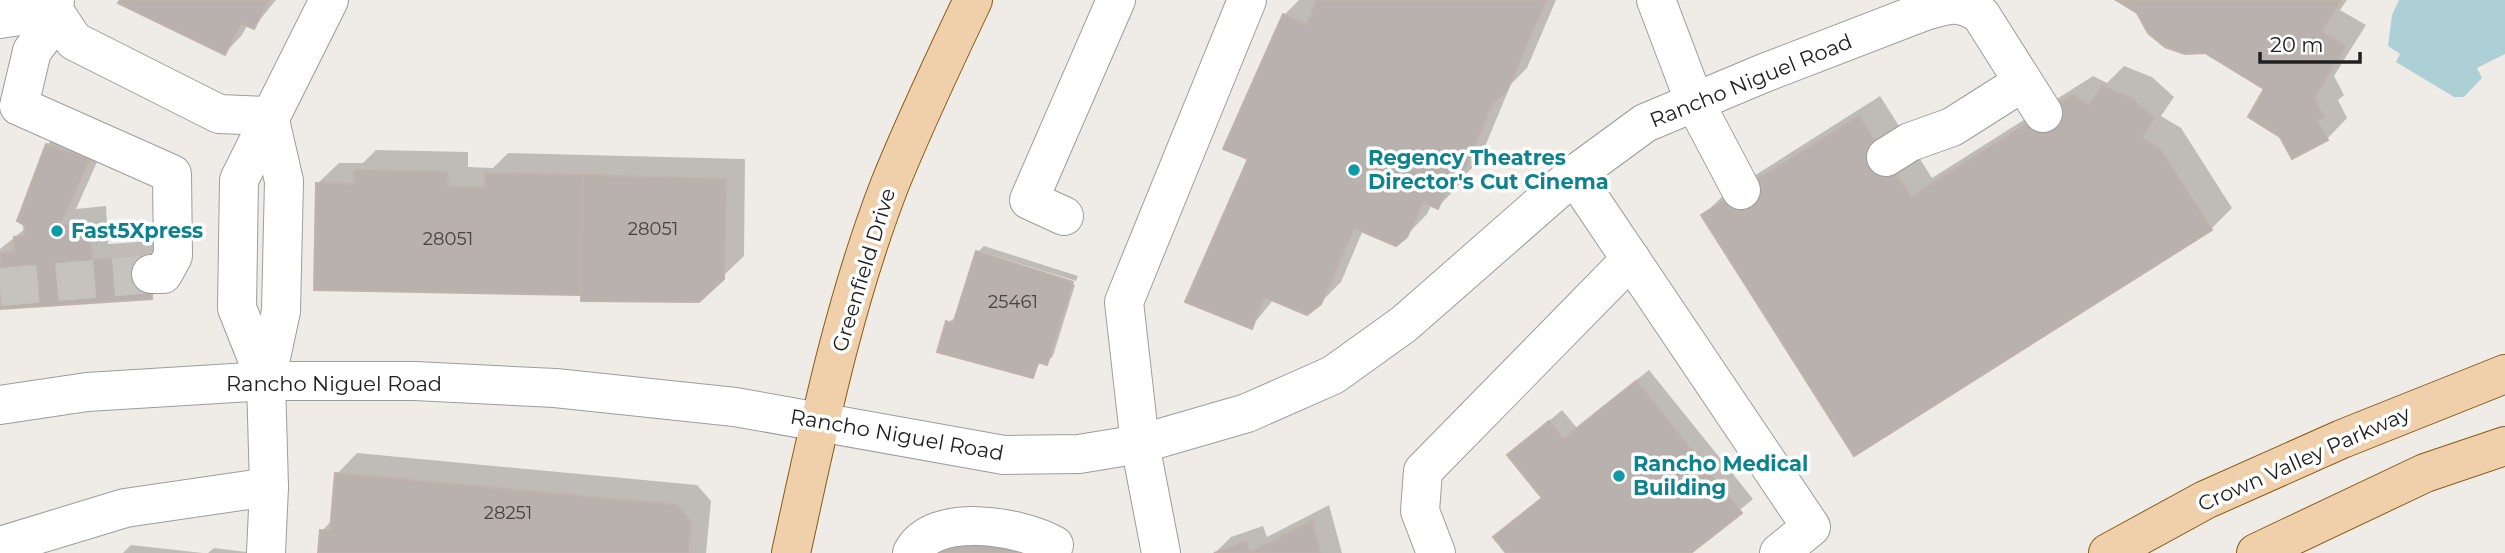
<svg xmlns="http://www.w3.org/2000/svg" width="2505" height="553" font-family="Montserrat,sans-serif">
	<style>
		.water { fill: #add0d7 }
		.shadow { fill: #0003 }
		.building { fill: #b8b1ad; stroke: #bfb3ab; stroke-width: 2 }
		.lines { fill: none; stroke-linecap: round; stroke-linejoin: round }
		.minor-tunnel { stroke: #c6c3bf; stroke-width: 38; stroke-dasharray: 38 19; stroke-linecap: butt }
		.minor-casing { stroke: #9d9d9d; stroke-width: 40 }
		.major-casing { stroke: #885b13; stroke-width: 40 }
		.minor { stroke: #fff; stroke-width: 38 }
		.major { stroke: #f0cfab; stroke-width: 38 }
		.culture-dot { fill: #0f9aa8; stroke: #fff; stroke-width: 2.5 }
		.labels { text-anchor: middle; stroke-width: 7; stroke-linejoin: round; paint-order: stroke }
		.number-label { font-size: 18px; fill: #464443 }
		.street-label { font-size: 21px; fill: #202020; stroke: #fff }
		.culture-label { font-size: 21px; font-weight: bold; fill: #0d838f; stroke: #fff; text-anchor: start }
	</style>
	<rect width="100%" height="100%" fill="#efece7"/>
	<path class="water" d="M2399,0h106v54l-28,14 5,10 -18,19h-10l-58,-35 4,-8 -12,-8 4,-31z"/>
	<g class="shadow">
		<path d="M122,0h154l-22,27 -6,-3 -6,11 -17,18z"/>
		<path d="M1299,0h257l-29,68 -16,16 -32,77 -17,17 -4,8 -20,21 -6,-3 -5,10 -21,22 -43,-6 -22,52 -21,21 -46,-4 -23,28 -1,-169 34,-143z"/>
		<path d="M2119,0h228l-7,10 26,15 -32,51 10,19 -6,5 9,18 -20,21 -60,-50z"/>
		<path d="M2124,66l28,11 22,20 -13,19 20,12 51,80 -21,21 -508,-14 21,-20 156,-99 52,82 161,-102 14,7z"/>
		<path d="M65,127l41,15 -30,67 30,-3 2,38 58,-4 3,40 -18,17 -151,11v-59l26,-21v-5l-7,-3 29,-76z"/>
		<path d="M376,150l92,2v15l25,1 15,-15 237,6 -1,97 -22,21 -140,17 -266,-5 2,-106 21,-20h24z"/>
		<path d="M984,246l94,30 -2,5 -97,-30z"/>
		<path d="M979,251v3l96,31 -22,71 -7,7 -5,-2 -9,15 -84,-54 9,-5z"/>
		<path d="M1649,370l104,129 -65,54h-180l-13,-16 48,-40 -34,-42 53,-45 15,18z"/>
		<path d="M357,453l340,32 14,16 -5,52h-386l2,-22 10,-11 5,-46z"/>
		<path d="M1329,505l13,48h-127l16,-16 32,-11 4,11z"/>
		<path d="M131,545l72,8h-80z"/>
		<path d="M214,548l33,4v1h-39z"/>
	</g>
	<g class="building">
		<path d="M120,0h149l-15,29 -13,-6 -16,32 -107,-52z"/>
		<path d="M1317,0h229l-39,91 -14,12 -35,81 -8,-4 -12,29 -15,-7 -16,35 -11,9 -42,-18 -33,76 -14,11 -43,-18 -12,32 -67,-27 63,-143 -25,-10 60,-135 24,11z"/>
		<path d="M2116,0h225l-20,31 25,15 -32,52 10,19 -7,3 11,20 -36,19 -12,-22 -32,-20 16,-28 -59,-36 -20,1 -20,-7 -17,-14 -11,-20z"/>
		<path d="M2102,86l29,12 23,20 -12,20 18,11 52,81 -358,226 -153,-241 158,-99 52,81 161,-102 17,10z"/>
		<path d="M46,144l43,16 -29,65 29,-2 3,37 57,-4 3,43 -152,10v-56l15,-1 -1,-15 11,-1 -1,-11 -7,-4z"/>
		<path d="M354,170l94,2v15l37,1v-15l98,2 -3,120 -266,-5 2,-107 38,1z"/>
		<path d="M583,175l143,4 -2,100 -25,23 -118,-1z"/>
		<path d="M976,251l97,31 -26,83 -9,-3 -5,16 -96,-26 9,-31 7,3z"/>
		<path d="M1636,381l106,132 -51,40h-185l-13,-16 49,-39 -35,-43 42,-34 14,18z"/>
		<path d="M335,473l342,32 14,17 -3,31h-370l2,-23 10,1z"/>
		<path d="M1312,521l8,32h-106l32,-11 3,11z"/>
		<path d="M998,531l14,4 6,18h-86z"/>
	</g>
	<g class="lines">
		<path class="minor-tunnel" d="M0,287l151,-13"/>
		<defs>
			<g id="minor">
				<path d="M55,0l-1,11 20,30 145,73 50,2"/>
				<path d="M1656,0l39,103 46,87"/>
				<path d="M58,17l-26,34 -13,55 153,68 1,82 -10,18h-12"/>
				<path d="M0,19l54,-8"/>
				<path d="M1886,157l24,-15 42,-15 71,-45"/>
				<path d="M1574,175l237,352 -32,26"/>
				<path d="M1064,216l-35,-16 87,-200"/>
				<path d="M266,381l-29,-73 2,-128 90,-180"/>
				<path d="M0,405l87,-13 179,-11h149l140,7 180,19 269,48 75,-1 61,-10 107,-31 86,-38 71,-51 170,-149 71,-52 119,-50 161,-62c24,-7 35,-11 56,4l62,98"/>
				<path d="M0,546l125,-38 144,-21"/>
				<path d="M266,553l3,-66 -3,-106 15,-70 3,-130 -15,-65"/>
				<path d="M912,553c21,-42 108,-27 142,-8"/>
				<path d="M1161,553l-21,-109 -16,-142 123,-302"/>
				<path d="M1436,553l-16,-42 3,-40 208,-212"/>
			</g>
			<g id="major">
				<path d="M791,553c27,-123 53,-251 99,-369 25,-62 54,-123 83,-184"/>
				<path d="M2108,553l97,-53 137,-61 163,-65"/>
				<path d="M2256,553l169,-80 80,-27"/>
			</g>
		</defs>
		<use href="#minor" class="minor-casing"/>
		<use href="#major" class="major-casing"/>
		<use href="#minor" class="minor"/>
		<use href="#major" class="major"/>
	</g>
	<g class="culture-dot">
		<circle cx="1354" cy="170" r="7"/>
		<circle cx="57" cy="231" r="7"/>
		<circle cx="1619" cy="476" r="7"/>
	</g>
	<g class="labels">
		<g class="number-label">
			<text x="653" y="235">28051</text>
			<text x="448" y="245">28051</text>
			<text x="1013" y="308">25461</text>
			<text x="508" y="519">28251</text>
		</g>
		<g class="street-label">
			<text transform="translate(1751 81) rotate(-22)" y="7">Rancho Niguel Road</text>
			<text transform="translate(864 270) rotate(-73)" y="7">Greenfield Drive</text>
			<text x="334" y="391">Rancho Niguel Road</text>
			<text transform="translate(897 435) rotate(10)" y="7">Rancho Niguel Road</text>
			<text transform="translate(2304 459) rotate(-24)" y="7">Crown Valley Parkway</text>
		</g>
		<g class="culture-label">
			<text x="1368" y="165">Regency Theatres<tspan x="1368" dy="24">Director's Cut Cinema</tspan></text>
			<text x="71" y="238">Fast5Xpress</text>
			<text x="1633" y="471">Rancho Medical<tspan x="1633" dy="24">Building</tspan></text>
		</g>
	</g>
	<path d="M2260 52v10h100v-10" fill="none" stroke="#202020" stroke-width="3.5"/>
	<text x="2270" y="52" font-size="21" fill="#202020" stroke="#ffffff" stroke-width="5" paint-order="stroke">20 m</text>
</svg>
